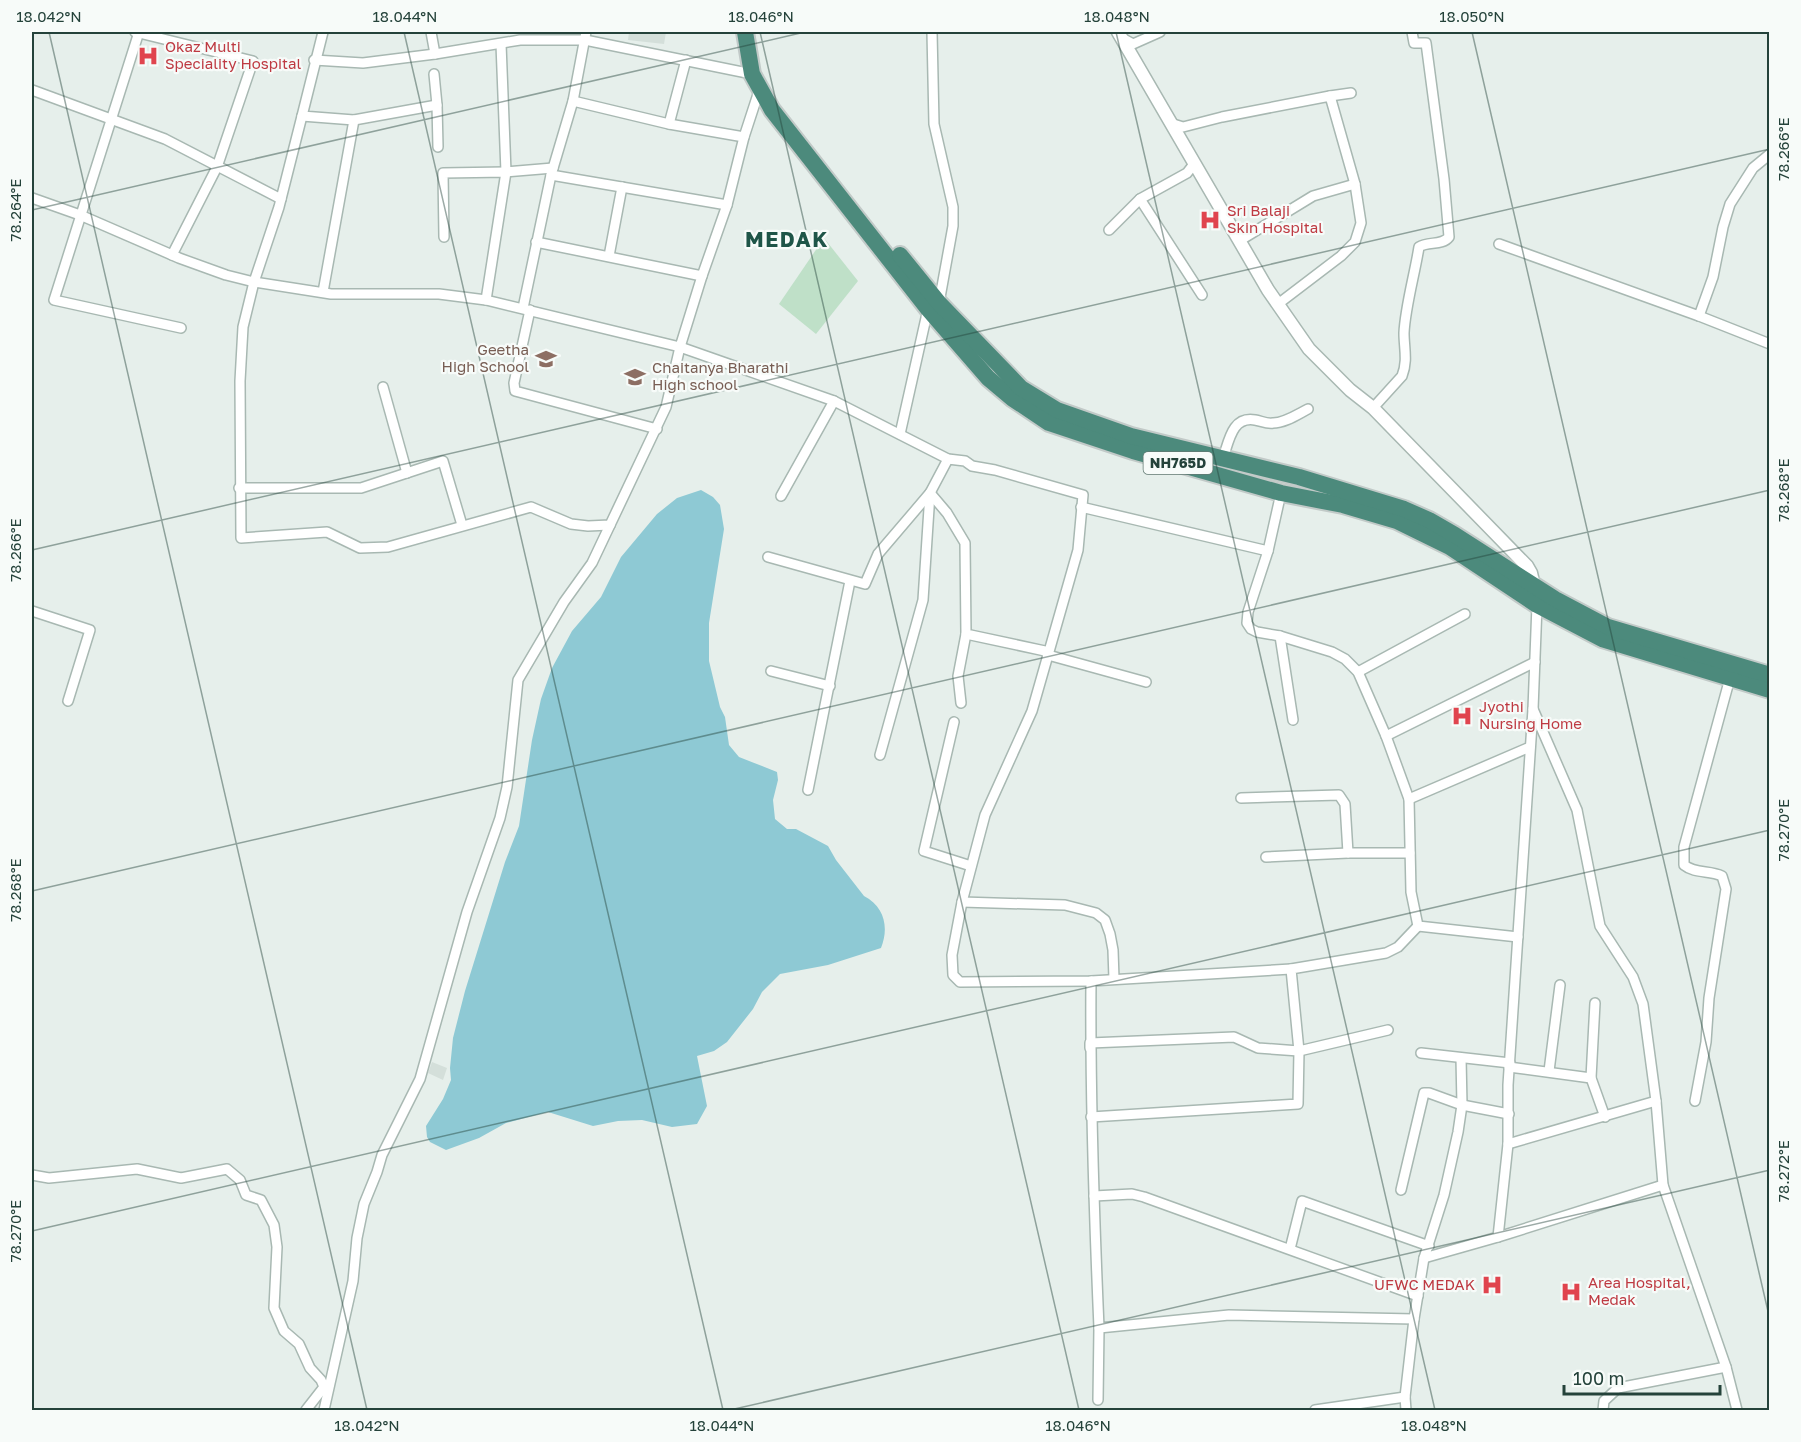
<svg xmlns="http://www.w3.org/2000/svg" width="1801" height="1442" font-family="'Golos Text',sans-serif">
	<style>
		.built { fill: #d4dfda }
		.green { fill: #bfe0c8 }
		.water { fill: #8ec9d4 }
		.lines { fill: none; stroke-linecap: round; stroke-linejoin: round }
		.minor-casing { stroke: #a8b8b2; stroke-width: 12 }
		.tertiary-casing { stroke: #a8b8b2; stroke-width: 15 }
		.trunk-casing { stroke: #c2cac8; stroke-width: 20 }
		.minor { stroke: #fff; stroke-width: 9 }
		.tertiary { stroke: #fff; stroke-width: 12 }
		.trunk { stroke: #4c8a7c; stroke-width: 16 }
		.ticks { fill: none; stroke: #24423a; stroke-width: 1.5; stroke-opacity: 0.45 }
		.labels { text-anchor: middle; stroke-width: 4.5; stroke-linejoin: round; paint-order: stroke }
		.shield { fill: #f7fbf9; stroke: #637a73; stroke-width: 1.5 }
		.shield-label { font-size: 14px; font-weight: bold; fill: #24423a }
		.health-label { font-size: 15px; fill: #be3a42; stroke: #f7fbf9; text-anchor: start }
		.education-label { font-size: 15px; fill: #785e54; stroke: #f7fbf9; text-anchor: end }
		.district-label { font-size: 21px; font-weight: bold; letter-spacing: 1.5px; fill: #1f5548; stroke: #f7fbf9 }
		.neatline { fill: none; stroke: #24423a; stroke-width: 2 }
		.ticks-label { font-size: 15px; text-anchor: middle; fill: #24423a }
	</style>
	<rect width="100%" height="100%" fill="#e6efeb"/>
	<g class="built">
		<path d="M629,32h37l-2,12 -36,-4z"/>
		<path d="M432,1062l15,6 -4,12 -15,-7z"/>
	</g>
	<path class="green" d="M824,238l34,43 -42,53 -37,-30z"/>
	<path class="water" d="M701,490l12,7 7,8 4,24 -15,94v38l11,46 5,10 4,28 10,12 38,15 1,8 -5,20 2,19 12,10h9l32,17 8,14 28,36c21,11 25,32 17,52l-53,17 -48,9 -18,18 -9,17 -26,33 -13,9 -17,5 10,50 -10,18 -25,3 -30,-7 -24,1 -25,5 -45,-14 -42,11 -27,15 -33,12 -16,-8 -3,-5 -1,-11 17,-27 8,-19 -1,-12 3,-30 12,-47 40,-129 14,-36 13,-86 9,-41 11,-31 20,-37 29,-34 20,-40 36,-43 20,-16z"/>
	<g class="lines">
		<defs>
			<g id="minor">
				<path d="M135,32l118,29 -36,106 -45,88"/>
				<path d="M139,32l-85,268 127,28"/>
				<path d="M323,32l-21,84 52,4 -31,172"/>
				<path d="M431,32l4,22"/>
				<path d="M932,32l2,92 19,83v19l-14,77"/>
				<path d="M1122,38l11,6 27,-12"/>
				<path d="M501,44l5,128 47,-4"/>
				<path d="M314,60l49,3 72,-9 85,-14h65l167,34"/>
				<path d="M32,90l133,49 116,60"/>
				<path d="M1330,96l21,-3"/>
				<path d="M573,101l96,23 75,13"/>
				<path d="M437,105l1,42"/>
				<path d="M302,116l-23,91 -25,75 -11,45 -3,54 1,157 86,-6 33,16 28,-1 143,-40 40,17 17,2 22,-1 56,-118 14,-60 154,54 114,58 17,2 7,5 23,4 88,25 -5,55 -46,161 -47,104 -23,87 -10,53 1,20 7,7 131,-1 200,-12"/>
				<path d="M354,120l83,-15 -3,-31"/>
				<path d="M1170,123l13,4 39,-10 108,-21 25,88 6,39 -6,19 -14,14 -63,48"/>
				<path d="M669,124l17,-64"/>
				<path d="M551,175l176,30"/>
				<path d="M32,198l48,17 99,43 47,17 28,7 77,12h108l47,6 194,47 22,-71 25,-71 17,-68 16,-49"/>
				<path d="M1140,199l62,96"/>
				<path d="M1109,230l31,-31 47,-26 7,-9"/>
				<path d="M444,237l-1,-64 63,-1 -20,128"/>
				<path d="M1239,241l74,-45 42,-12"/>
				<path d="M536,242l166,34"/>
				<path d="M1499,244l200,72 71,28"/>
				<path d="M609,256l13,-69"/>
				<path d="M523,308l28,-133 22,-74 13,-69"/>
				<path d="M530,310l-16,73 1,8 142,38"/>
				<path d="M1699,316l14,-39 10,-50 7,-23 23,-36 17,-14"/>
				<path d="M383,387l24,86"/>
				<path d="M1373,408l29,-32c6,-15 2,-28 2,-43 1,-25 11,-60 15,-86 9,-6 23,-1 30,-10l-5,-58 -18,-136h-12l-2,-11"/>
				<path d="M900,434l28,-125"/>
				<path d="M1223,458c6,-17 9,-42 32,-38 6,1 12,4 18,3 12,0 25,-9 35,-14"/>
				<path d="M239,488h122l82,-27 19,64"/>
				<path d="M1281,493l-13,58 -20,61 -1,11 4,6 6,3 23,4 52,16 13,7 13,13 28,64 149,-74"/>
				<path d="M781,496l53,-95"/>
				<path d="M1081,507l187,44"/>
				<path d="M768,557l97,27 13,-30 52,-61 17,20 18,30 1,91 79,17 3,4 98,27"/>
				<path d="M32,611l58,19 -22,71"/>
				<path d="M1280,636l13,84"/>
				<path d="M771,671l59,15"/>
				<path d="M1358,672l107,-58"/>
				<path d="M961,703l-3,-27 8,-42"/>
				<path d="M1533,709l44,101 23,116 33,51 10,27 13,97 7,84 63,182 11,43"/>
				<path d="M954,722l-30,129 47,15"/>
				<path d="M1386,736l23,63 2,93 7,34 100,11"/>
				<path d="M880,755l43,-155 7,-107 18,-34"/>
				<path d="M808,790l42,-209"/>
				<path d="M1241,798l98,-3 6,9 3,49"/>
				<path d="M1409,799l121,-52"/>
				<path d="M1266,857l82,-4h62"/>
				<path d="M962,902l103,3 31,8 9,7 5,14 3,16 1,29"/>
				<path d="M1091,981c-1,116 3,231 8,347l130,-13 185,4 10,-61"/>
				<path d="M1595,1003l-4,75 14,39"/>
				<path d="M1090,1048v-5l144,-6 24,11 41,3 89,-21"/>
				<path d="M1421,1053l89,10"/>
				<path d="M1461,1058l1,47 -4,27 -14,63 -20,63 74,-21 165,-52"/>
				<path d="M1509,1067l82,11"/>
				<path d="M1549,1071l11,-86"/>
				<path d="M1695,1101l11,-59 3,-44 17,-109 -4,-13c-12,-6 -27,-2 -38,-11v-18l46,-169"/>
				<path d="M1091,1117l207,-13 1,-53 -8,-82 95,-16 12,-6 20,-21"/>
				<path d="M1508,1144l148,-43"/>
				<path d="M32,1175l17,3 88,-9 44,9 46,-9 13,11 6,15 15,5 13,25 3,22 -3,61 10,23 15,13 11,24 11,12 3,7 -18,23"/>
				<path d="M1401,1190l23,-97h5l33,12 47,9"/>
				<path d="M1094,1196l38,-2 12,3 274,99"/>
				<path d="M1498,1237l10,-93v-59l25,-376 4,-104"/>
				<path d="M1290,1249l12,-48 127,45"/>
				<path d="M1098,1400l1,-72"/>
				<path d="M324,1410l29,-129 4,-43 7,-34 13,-32 5,-17 38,-76 47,-167 33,-94 7,-31 11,-107 46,-78 28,-39 18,-38"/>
				<path d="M1315,1410l90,-13"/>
				<path d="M1406,1410l-1,-13 9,-78"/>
				<path d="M1603,1410l1,-9 14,-13 108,-21"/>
			</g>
			<path id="tertiary" d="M1118,32l150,258 41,59 41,41 23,18 154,158 4,7 4,17"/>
			<g id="trunk">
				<path d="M745,32l7,42 20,36 156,199 60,69 25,21 36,24 84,28 148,42 62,12 54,16 53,26 87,58 65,34 168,51"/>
				<path d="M900,255l39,48 82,85 36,22 74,26 168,41 105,32 25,11 26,15 100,64 53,28 162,48"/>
			</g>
		</defs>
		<use href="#minor" class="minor-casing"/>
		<use href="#tertiary" class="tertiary-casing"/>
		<use href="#trunk" class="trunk-casing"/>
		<use href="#minor" class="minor"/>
		<use href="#tertiary" class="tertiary"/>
		<use href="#trunk" class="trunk"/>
	</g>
	<path class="ticks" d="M49,32l318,1378M404,32l319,1378M760,32l319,1378M1116,32l319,1378M1472,32l298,1288M32,210l773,-178M32,550l1738,-401M32,891l1738,-401M32,1231l1738,-401M730,1410l1040,-240"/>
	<defs>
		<symbol id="hospital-bare" viewBox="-9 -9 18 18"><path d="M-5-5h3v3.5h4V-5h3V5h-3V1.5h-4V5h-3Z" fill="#e0444e" stroke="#f7fbf9" stroke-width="2.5" paint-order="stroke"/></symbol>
		<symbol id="school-bare" viewBox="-9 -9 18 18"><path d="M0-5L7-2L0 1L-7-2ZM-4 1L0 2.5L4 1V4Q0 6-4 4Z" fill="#8d6e63" stroke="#f7fbf9" stroke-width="2.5" paint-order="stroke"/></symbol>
	</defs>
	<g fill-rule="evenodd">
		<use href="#hospital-bare" x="133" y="41" width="30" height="30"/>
		<use href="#hospital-bare" x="1195" y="205" width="30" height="30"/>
		<use href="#school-bare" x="531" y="344" width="30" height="30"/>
		<use href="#school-bare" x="620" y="362" width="30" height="30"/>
		<use href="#hospital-bare" x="1447" y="701" width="30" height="30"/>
		<use href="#hospital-bare" x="1477" y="1270" width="30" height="30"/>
		<use href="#hospital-bare" x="1556" y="1277" width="30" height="30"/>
	</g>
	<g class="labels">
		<rect class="shield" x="1143.5" y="452" width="69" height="22" rx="4.5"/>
		<g class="shield-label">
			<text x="1178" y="468">NH765D</text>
		</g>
		<g class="health-label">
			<text x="165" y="52">Okaz Multi<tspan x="165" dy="17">Speciality Hospital</tspan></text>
			<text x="1227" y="216">Sri Balaji<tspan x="1227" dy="17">Skin Hospital</tspan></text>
			<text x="1479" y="712">Jyothi<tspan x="1479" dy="17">Nursing Home</tspan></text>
			<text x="1588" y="1288">Area Hospital,<tspan x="1588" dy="17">Medak</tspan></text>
			<text x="1475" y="1290" text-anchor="end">UFWC MEDAK</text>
		</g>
		<g class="education-label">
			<text x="529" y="355">Geetha<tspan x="529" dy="17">High School</tspan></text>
			<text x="652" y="373" text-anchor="start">Chaitanya Bharathi<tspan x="652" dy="17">High school</tspan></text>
		</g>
		<g class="district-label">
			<text x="787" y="247">MEDAK</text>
		</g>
	</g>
	<rect width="1801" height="1442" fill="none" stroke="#f7fbf9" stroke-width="66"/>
	<path d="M1564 1385v9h156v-9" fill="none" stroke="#24423a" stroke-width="3"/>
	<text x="1573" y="1385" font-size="18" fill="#24423a" stroke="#f7fbf9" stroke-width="4.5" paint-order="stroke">100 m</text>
	<rect x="33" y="33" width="1735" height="1376" class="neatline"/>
	<g class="ticks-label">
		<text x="49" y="22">18.042°N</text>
		<text x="405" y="22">18.044°N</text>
		<text x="761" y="22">18.046°N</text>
		<text x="1117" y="22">18.048°N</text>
		<text x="1472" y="22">18.050°N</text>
		<text transform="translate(1784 149) rotate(-90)" y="5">78.266°E</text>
		<text transform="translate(16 210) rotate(-90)" y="5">78.264°E</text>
		<text transform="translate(1784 490) rotate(-90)" y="5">78.268°E</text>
		<text transform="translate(16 550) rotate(-90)" y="5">78.266°E</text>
		<text transform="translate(1784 830) rotate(-90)" y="5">78.270°E</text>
		<text transform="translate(16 890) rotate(-90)" y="5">78.268°E</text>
		<text transform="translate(1784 1171) rotate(-90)" y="5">78.272°E</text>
		<text transform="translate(16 1231) rotate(-90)" y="5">78.270°E</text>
		<text x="367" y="1431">18.042°N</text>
		<text x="722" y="1431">18.044°N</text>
		<text x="1078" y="1431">18.046°N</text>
		<text x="1434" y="1431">18.048°N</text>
	</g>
</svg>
